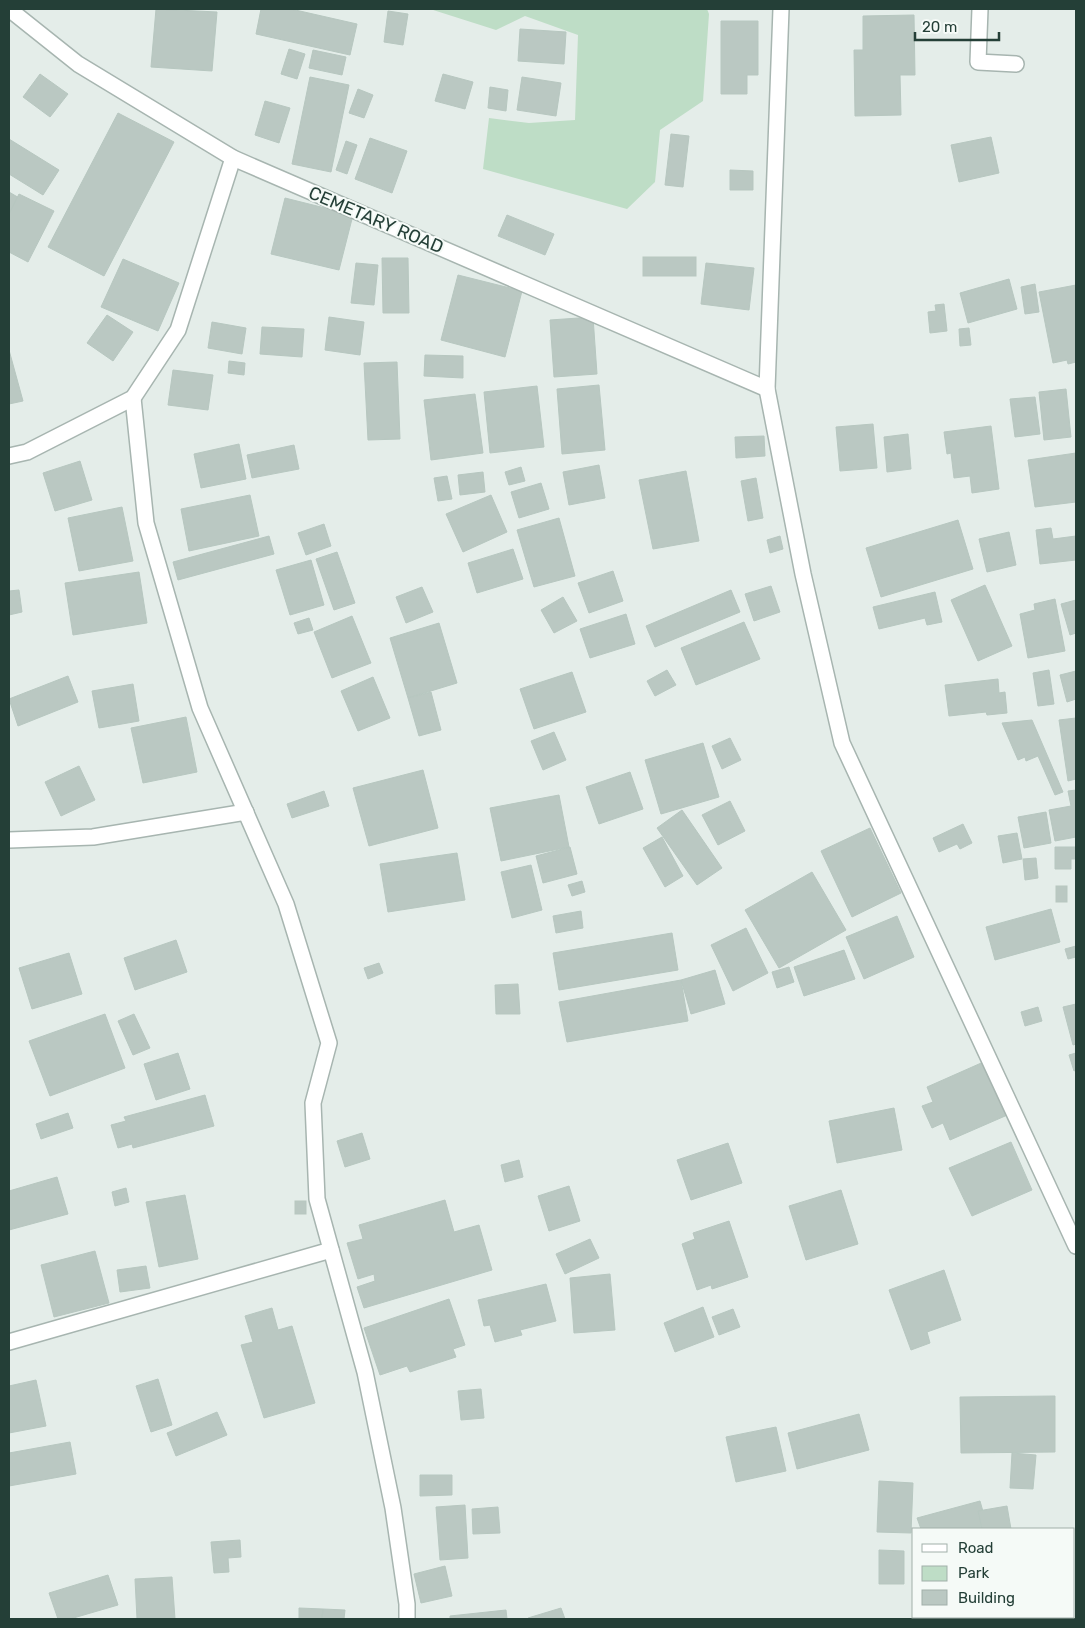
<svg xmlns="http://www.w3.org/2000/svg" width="1085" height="1628" font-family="Rubik,sans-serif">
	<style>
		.green { fill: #beddc6 }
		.building { fill: #bac8c2; stroke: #b7c7c0 }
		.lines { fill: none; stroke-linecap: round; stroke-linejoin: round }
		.minor-casing { stroke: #a7b5b0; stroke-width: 18 }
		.minor { stroke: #fff; stroke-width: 15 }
		.labels { text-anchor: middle; stroke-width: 4; stroke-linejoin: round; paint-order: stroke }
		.street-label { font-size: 18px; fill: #243f37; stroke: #f5faf7 }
	</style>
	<rect width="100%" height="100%" fill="#e4ede9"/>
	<path class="green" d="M430,9h277l2,5 -6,87 -43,29 -5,52 -28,27 -144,-40 6,-51 40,5 46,-3 3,-85 -53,-19 -29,14z"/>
	<g class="building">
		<path d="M156,9l61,3 -5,59 -61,-4z"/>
		<path d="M261,9h30l66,15 -7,31 -94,-21z"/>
		<path d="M388,11l20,3 -5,31 -19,-3z"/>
		<path d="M914,15l1,60h-15l1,40 -46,1 -1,-66h9v-34z"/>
		<path d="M721,21h37v54h-11v19h-26z"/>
		<path d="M520,29l46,3 -2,32 -46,-3z"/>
		<path d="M289,49l16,5 -8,25 -16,-5z"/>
		<path d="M313,50l33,7 -4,18 -33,-7z"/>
		<path d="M40,74l28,20 -18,23 -27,-20z"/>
		<path d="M443,74l30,8 -8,27 -30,-8z"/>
		<path d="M310,77l39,8 -18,87 -39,-8z"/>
		<path d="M522,77l39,6 -5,33 -39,-6z"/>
		<path d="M490,87l18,3 -2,21 -18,-3z"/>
		<path d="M358,89l15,6 -9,23 -15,-5z"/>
		<path d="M265,101l25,7 -11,35 -24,-8z"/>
		<path d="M118,113l56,29 -70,134 -56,-29z"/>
		<path d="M671,134l18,2 -6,51 -18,-2z"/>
		<path d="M991,137l8,36 -40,9 -8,-37z"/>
		<path d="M370,138l37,13 -15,42 -37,-14z"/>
		<path d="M9,139l50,31 -16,25 -34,-21z"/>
		<path d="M346,141l11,4 -10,29 -11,-4z"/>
		<path d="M730,170l23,1v19h-23z"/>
		<path d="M9,192l12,7 -12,20z"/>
		<path d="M19,194l35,17 -26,51 -19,-10v-38z"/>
		<path d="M285,198l68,17 -14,55 -68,-16z"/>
		<path d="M507,215l47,19 -9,21 -47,-19z"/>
		<rect x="643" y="257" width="53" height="19"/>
		<path d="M382,258h26l1,55h-26z"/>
		<path d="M123,259l56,24 -21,48 -57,-24z"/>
		<path d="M356,263l22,2 -4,40 -23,-2z"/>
		<path d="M706,263l48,5 -5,42 -48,-6z"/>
		<path d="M458,275l64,16 -17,66 -64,-17z"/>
		<path d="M1009,279l8,30 -49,14 -8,-30z"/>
		<path d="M1035,284l4,28 -14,2 -4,-27z"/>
		<path d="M1076,285v77l-8,2 -1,-4 -14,3 -14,-71z"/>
		<path d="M944,304l3,27 -17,2 -2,-21 8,-1 -1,-6z"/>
		<path d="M107,315l26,17 -20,29 -26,-18z"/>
		<path d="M329,317l35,5 -4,33 -35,-5z"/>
		<path d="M593,317l4,57 -43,3 -4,-57z"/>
		<path d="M212,322l34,6 -4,26 -34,-6z"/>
		<path d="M262,327l42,2 -2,28 -42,-3z"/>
		<path d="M969,328l2,17 -11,1 -1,-17z"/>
		<path d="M9,350l14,51 -14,3z"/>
		<path d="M425,355l38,1v22l-39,-2z"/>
		<path d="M229,361l16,2 -1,12 -16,-2z"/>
		<path d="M397,362l3,77 -32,1 -4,-77z"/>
		<path d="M173,370l40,5 -5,35 -40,-5z"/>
		<path d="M599,385l6,65 -43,4 -5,-65z"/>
		<path d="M537,386l7,61 -54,6 -6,-61z"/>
		<path d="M1066,389l5,48 -27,3 -5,-48z"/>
		<path d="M475,394l8,59 -52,7 -7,-60z"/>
		<path d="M1035,397l5,37 -25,3 -5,-38z"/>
		<path d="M873,424l4,44 -37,3 -4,-44z"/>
		<path d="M991,426l8,63 -27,4 -2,-17 -16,2 -3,-25 -4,1 -3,-22z"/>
		<path d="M908,434l3,35 -24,3 -3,-35z"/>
		<path d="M764,436l1,20 -29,2 -1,-21z"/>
		<path d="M239,444l7,35 -45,9 -7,-34z"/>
		<path d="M294,445l5,24 -47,9 -5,-23z"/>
		<path d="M1076,453v49l-41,5 -7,-47z"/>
		<path d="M80,461l12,39 -37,11 -12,-38z"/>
		<path d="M599,465l6,33 -36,7 -6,-33z"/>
		<path d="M521,467l4,14 -16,4 -4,-13z"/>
		<path d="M686,471l13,70 -46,8 -14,-69z"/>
		<path d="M483,472l2,20 -25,3 -2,-20z"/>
		<path d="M447,476l5,23 -14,2 -4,-23z"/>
		<path d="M756,478l7,40 -15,3 -7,-40z"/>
		<path d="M541,483l8,26 -30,9 -8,-26z"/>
		<path d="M250,495l9,41 -70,15 -8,-42z"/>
		<path d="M491,495l16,37 -44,20 -17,-38z"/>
		<path d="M122,507l11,54 -54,10 -11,-53z"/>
		<path d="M559,518l16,58 -41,11 -17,-57z"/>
		<path d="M958,520l15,49 -92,28 -15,-49z"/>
		<path d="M324,524l7,22 -25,9 -8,-22z"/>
		<path d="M1051,528l2,11 23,-3v24l-36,4 -4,-34z"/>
		<path d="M1009,532l7,33 -29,7 -8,-33z"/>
		<path d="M269,536l5,18 -96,26 -5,-18z"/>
		<path d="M780,536l3,13 -13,4 -3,-13z"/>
		<path d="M513,549l10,30 -46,14 -9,-30z"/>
		<path d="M337,552l18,51 -21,7 -18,-51z"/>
		<path d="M311,560l13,45 -34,10 -14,-45z"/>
		<path d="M613,571l10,30 -34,12 -11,-30z"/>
		<path d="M139,572l8,51 -74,12 -8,-52z"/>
		<path d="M985,585l27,61 -34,15 -27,-61z"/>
		<path d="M771,586l9,26 -26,9 -9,-27z"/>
		<path d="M422,587l11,25 -27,11 -10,-26z"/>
		<path d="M19,590l3,22 -13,3v-24z"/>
		<path d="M731,590l9,22 -85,35 -9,-21z"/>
		<path d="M935,592l7,30 -15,3 -2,-7 -46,11 -6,-22z"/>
		<path d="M563,597l14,24 -23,12 -13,-23z"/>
		<path d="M1055,599l10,52 -37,7 -8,-44 15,-4 -1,-6z"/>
		<path d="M1076,600v33l-6,2 -9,-31z"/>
		<path d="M626,614l9,30 -45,14 -10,-29z"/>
		<path d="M352,616l19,47 -39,15 -18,-46z"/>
		<path d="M309,618l4,12 -15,4 -4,-11z"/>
		<path d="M744,622l16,37 -64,26 -15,-37z"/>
		<path d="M439,623l18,60 -49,15 -18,-60z"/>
		<path d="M667,670l9,15 -21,11 -8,-15z"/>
		<path d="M1049,670l5,34 -16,2 -5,-33z"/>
		<path d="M1076,671v28l-9,3 -7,-27z"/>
		<path d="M572,672l14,40 -52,17 -14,-40z"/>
		<path d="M68,676l10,26 -60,24 -9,-27z"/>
		<path d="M373,677l17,41 -32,13 -17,-40z"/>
		<path d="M998,679l1,14 6,-1 2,21 -20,2 -1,-3 -37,4 -4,-31z"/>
		<path d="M133,684l6,37 -40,7 -7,-37z"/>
		<path d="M431,692l10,38 -22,6 -11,-38z"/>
		<path d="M186,717l11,55 -54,11 -12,-55z"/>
		<path d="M1076,718v61l-8,2 -9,-61z"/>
		<path d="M1032,720l31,72 -8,3 -17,-39 -12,5 -1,-4 -7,3 -16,-37z"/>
		<path d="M554,732l12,28 -23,10 -12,-29z"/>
		<path d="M730,738l11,22 -19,9 -10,-23z"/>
		<path d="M703,743l16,54 -58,17 -16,-54z"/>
		<path d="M79,766l16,34 -34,16 -16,-34z"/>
		<path d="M423,770l15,58 -69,18 -16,-58z"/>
		<path d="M630,772l13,37 -44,15 -13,-37z"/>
		<path d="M1076,790v47l-21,4 -6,-31 22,-4 -3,-15z"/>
		<path d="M324,791l5,15 -37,12 -5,-14z"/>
		<path d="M559,795l10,52 -68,14 -11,-53z"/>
		<path d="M730,801l15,30 -27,14 -16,-30z"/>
		<path d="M682,810l40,58 -25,17 -40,-57z"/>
		<path d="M1046,812l5,31 -27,5 -6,-31z"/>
		<path d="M963,824l9,19 -12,6 -3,-5 -18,8 -6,-14z"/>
		<path d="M870,828l31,65 -49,24 -31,-66z"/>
		<path d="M1017,833l5,26 -19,4 -5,-27z"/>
		<path d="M662,837l21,39 -18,11 -22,-39z"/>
		<path d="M570,847l7,27 -34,9 -7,-27z"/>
		<path d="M1055,847h21v12h-5v10h-16z"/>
		<path d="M457,853l8,47 -77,12 -8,-48z"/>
		<path d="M1036,858l2,20 -13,2 -2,-21z"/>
		<path d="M531,865l11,45 -30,8 -11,-46z"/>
		<path d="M812,872l34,58 -67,38 -34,-58z"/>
		<path d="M582,881l3,11 -13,4 -4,-11z"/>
		<rect x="1056" y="886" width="11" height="16"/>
		<path d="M1051,909l9,33 -65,18 -9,-33z"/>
		<path d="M581,911l2,17 -27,5 -3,-17z"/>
		<path d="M897,916l17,41 -50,22 -18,-42z"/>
		<path d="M746,928l22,45 -35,18 -22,-46z"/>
		<path d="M672,933l6,37 -119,20 -6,-37z"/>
		<path d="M176,940l11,32 -52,18 -11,-32z"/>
		<path d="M1076,946v11l-8,2 -3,-10z"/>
		<path d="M844,950l11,29 -51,17 -10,-29z"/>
		<path d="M69,953l13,41 -50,15 -13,-41z"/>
		<path d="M379,963l4,10 -15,6 -4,-11z"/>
		<path d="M789,967l5,15 -17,6 -5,-16z"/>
		<path d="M715,970l10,34 -34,10 -10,-34z"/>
		<path d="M681,980l7,41 -121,21 -8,-40z"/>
		<path d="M518,984l2,30h-24l-1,-29z"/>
		<path d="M1076,1004v40l-3,1 -10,-38z"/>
		<path d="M1038,1007l4,14 -17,5 -4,-14z"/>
		<path d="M105,1014l20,54 -75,28 -21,-55z"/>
		<path d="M134,1014l16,34 -17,7 -15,-34z"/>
		<path d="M178,1053l12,36 -34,11 -12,-36z"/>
		<path d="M1076,1053v17l-2,1 -5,-16z"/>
		<path d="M988,1060l24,53 -62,27 -7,-17 -11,5 -10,-22 11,-4 -6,-15z"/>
		<path d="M205,1095l9,31 -81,22 -1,-4 -14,4 -7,-23 15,-4 -2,-4z"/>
		<path d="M894,1108l8,42 -65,13 -8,-42z"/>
		<path d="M68,1113l5,15 -32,11 -5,-15z"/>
		<path d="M362,1133l8,26 -25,8 -8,-26z"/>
		<path d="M1011,1142l21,48 -60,26 -23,-48z"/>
		<path d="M728,1143l14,40 -51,17 -14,-40z"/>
		<path d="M519,1160l4,17 -18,5 -4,-17z"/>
		<path d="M57,1177l11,37 -59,16v-39z"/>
		<path d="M569,1186l11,35 -31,10 -11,-35z"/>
		<path d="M126,1188l3,14 -14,4 -3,-14z"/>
		<path d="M841,1190l17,54 -52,16 -17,-54z"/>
		<path d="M185,1195l13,64 -39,8 -13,-65z"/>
		<path d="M445,1200l9,32 25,-7 13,45 -128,38 -7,-21 18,-6 -1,-7 -16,5 -11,-36 16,-4 -4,-14z"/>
		<rect x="295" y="1201" width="11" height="13"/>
		<path d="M729,1221l19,56 -36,12 -1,-4 -14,5 -15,-46 13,-5 -2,-6z"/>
		<path d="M590,1239l9,19 -34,16 -9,-20z"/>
		<path d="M95,1251l14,52 -55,14 -13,-52z"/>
		<path d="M146,1266l4,22 -30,4 -3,-22z"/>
		<path d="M944,1270l17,50 -34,12 3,11 -19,7 -22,-60z"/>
		<path d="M610,1274l5,56 -41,3 -4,-55z"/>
		<path d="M546,1284l10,37 -36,9 2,5 -27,7 -5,-17 -6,1 -6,-26z"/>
		<path d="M449,1299l16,46 -12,4 3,8 -46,15 -3,-6 -27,9 -16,-47z"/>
		<path d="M703,1307l11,30 -39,15 -11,-29z"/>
		<path d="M272,1308l6,22 14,-4 23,77 -51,15 -23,-73 12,-3 -8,-26z"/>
		<path d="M733,1309l7,18 -21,8 -7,-18z"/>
		<path d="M158,1379l14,46 -21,7 -15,-46z"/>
		<path d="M36,1380l10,46 -37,7v-47z"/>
		<path d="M481,1389l3,29 -23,2 -3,-29z"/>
		<path d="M1055,1396v56l-94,1 -1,-56z"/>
		<path d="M217,1412l10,23 -51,21 -9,-23z"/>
		<path d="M859,1414l10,36 -72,19 -9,-36z"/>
		<path d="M776,1427l10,44 -50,11 -10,-45z"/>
		<path d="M70,1442l6,32 -67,12v-33z"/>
		<path d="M1012,1453l24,2 -3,34 -23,-1z"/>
		<path d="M420,1475h32v20l-32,1z"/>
		<path d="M879,1481l34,2 -2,50 -34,-1z"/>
		<path d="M980,1501l8,28h-67l-4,-11z"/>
		<path d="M465,1505l3,53 -28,2 -4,-53z"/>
		<path d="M1007,1506l4,23h-29l-4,-18z"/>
		<path d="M498,1507l2,26 -27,1 -1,-25z"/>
		<path d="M240,1540l1,17 -13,1 1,14 -15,1 -3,-31z"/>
		<path d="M879,1550l25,1v33h-25z"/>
		<path d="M445,1566l7,30 -31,7 -7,-29z"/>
		<path d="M108,1575l10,30 -48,14h-12l-9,-26z"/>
		<path d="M172,1577l3,42h-38l-2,-40z"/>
		<path d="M299,1608l24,1 -1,10h-23z"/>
		<path d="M561,1608l4,11h-36l-1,-1z"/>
		<path d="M323,1609l22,1 -1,9h-22z"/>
		<path d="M506,1610l1,9h-57v-3z"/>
	</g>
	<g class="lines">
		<defs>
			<g id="minor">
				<path d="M9,9l69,55 155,94 534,231"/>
				<path d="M781,9l-14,380 36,185 39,169 234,503"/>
				<path d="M980,9l-2,53 38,2"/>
				<path d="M133,398l13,125 54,185 86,196 43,139 -16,60 4,96 48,173 28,136 14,96v15"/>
				<path d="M9,456l18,-4 106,-54 45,-68 55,-172"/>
				<path d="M9,840l84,-3 153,-25"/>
				<path d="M9,1342l322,-92"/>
			</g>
		</defs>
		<use href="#minor" class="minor-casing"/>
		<use href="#minor" class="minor"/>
	</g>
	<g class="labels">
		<g class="street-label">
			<text transform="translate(376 220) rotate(23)" y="6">CEMETARY ROAD</text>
		</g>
	</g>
	<rect width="1085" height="1628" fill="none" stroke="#243f37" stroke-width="20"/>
	<rect x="912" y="1528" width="162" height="90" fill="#f5faf7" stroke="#a1afaa"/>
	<rect x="922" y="1544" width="25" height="8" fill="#ffffff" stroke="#a1afaa"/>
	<text x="958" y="1553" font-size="15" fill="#243f37">Road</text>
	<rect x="922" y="1566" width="25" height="15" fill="#beddc6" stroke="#a1afaa"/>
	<text x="958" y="1578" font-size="15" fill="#243f37">Park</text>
	<rect x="922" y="1590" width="25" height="15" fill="#bac8c2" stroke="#a1afaa"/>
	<text x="958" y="1603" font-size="15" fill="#243f37">Building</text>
	<path d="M915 32v8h84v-8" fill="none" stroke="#243f37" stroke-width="2.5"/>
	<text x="922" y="32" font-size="15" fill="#243f37" stroke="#f5faf7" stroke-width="4" paint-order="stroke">20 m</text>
</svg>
